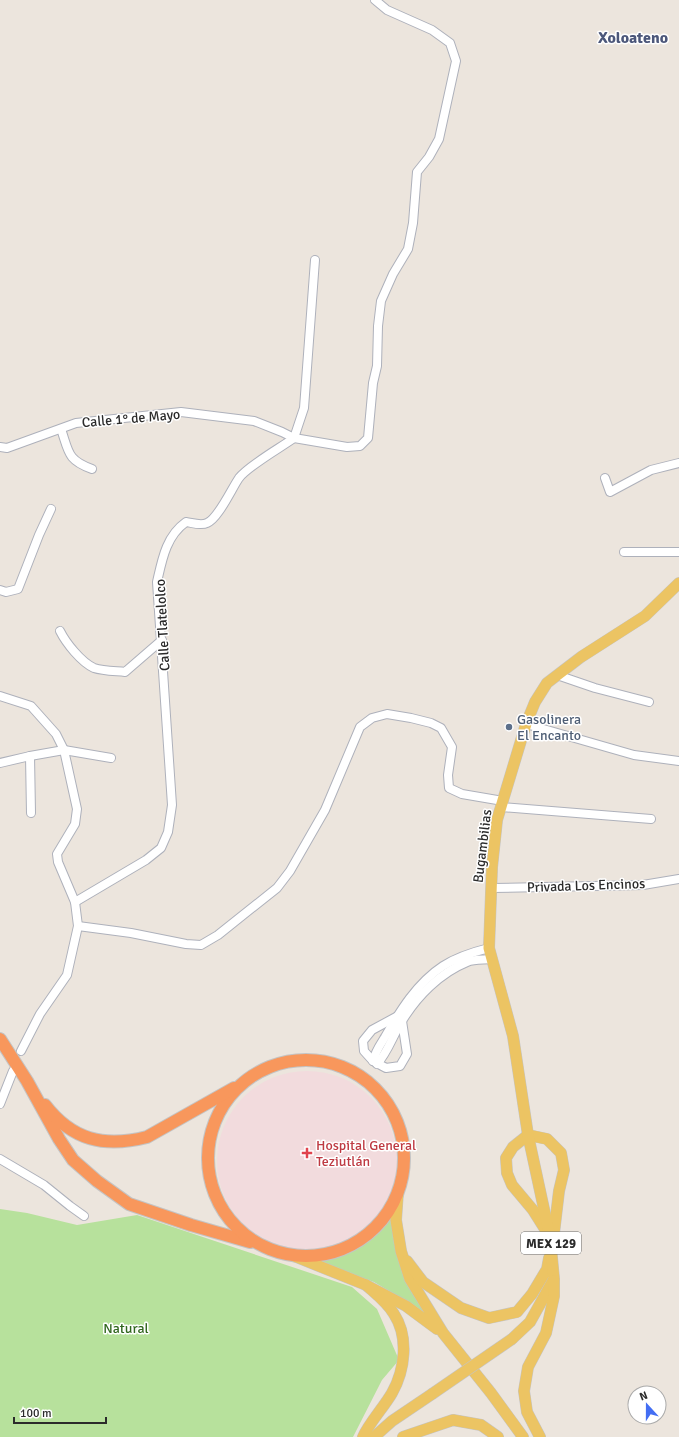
<svg xmlns="http://www.w3.org/2000/svg" width="679" height="1437" font-family="Signika,sans-serif">
	<style>
		.medical { fill: #f2dbdd }
		.green { fill: #b7e19c }
		.lines { fill: none; stroke-linecap: round; stroke-linejoin: round }
		.minor-casing { stroke: #aeb1bb; stroke-width: 10 }
		.major-casing { stroke: #c4c4c4; stroke-width: 12 }
		.highway-casing { stroke: #c4c4c4; stroke-width: 14 }
		.minor { stroke: #fff; stroke-width: 8 }
		.major { stroke: #ecc463; stroke-width: 11 }
		.highway { stroke: #f8975c; stroke-width: 12 }
		.major-bridge-casing { stroke: #c4c4c4; stroke-width: 12; stroke-linecap: butt }
		.major-bridge { stroke: #ecc463; stroke-width: 11 }
		.service-dot { fill: #5c6f8a; stroke: #fff; stroke-width: 1.5 }
		.health-dot { fill: #e0444e; stroke: #fff; stroke-width: 1.5 }
		.labels { text-anchor: middle; stroke-width: 3; stroke-linejoin: round; paint-order: stroke }
		.shield { fill: #fff; stroke: #6b6b6b; stroke-width: 1 }
		.shield-label { font-size: 13px; font-weight: bold; fill: #2b2b2b }
		.street-label { font-size: 14px; fill: #2b2b2b; stroke: #fff }
		.service-label { font-size: 14px; fill: #4e5e75; stroke: #fff; text-anchor: start }
		.health-label { font-size: 14px; fill: #be3a42; stroke: #fff; text-anchor: start }
		.park-label { font-size: 14px; fill: #30661d; stroke: #fff }
		.quarter-label { font-size: 16px; font-weight: bold; fill: #4c577a; stroke: #fff }
	</style>
	<rect width="100%" height="100%" fill="#ece5dd"/>
	<circle class="medical" cx="307" cy="1161" r="90"/>
	<g class="green">
		<path d="M0,1209l27,4 50,12 60,-10 215,72 25,22 22,51 -17,20 -29,57h-353z"/>
		<path d="M389,1214l10,48 25,50 -50,-30 -59,-21 32,-11 29,-21z"/>
	</g>
	<g class="lines">
		<defs>
			<g id="minor">
				<path d="M61,429c8,23 6,31 31,40"/>
				<path d="M294,438l10,-30 11,-148"/>
				<path d="M0,447l7,1 69,-25 105,-11 73,9 28,11 12,6 53,9 13,-1 8,-8 5,-55 4,-17 1,-40 3,-25 12,-27 15,-25 5,-26 4,-51 12,-15 10,-18 17,-78 -6,-18 -18,-13 -45,-20 -12,-10"/>
				<path d="M605,478l5,14 41,-22 28,-7"/>
				<path d="M624,552h55"/>
				<path d="M0,590l6,2 12,-3 21,-54 12,-26"/>
				<path d="M60,631c6,12 21,31 34,37 9,3 21,3 31,4l37,-32"/>
				<path d="M557,675l38,13 54,14"/>
				<path d="M0,696l31,10 25,28 8,16 13,59 -2,15 -18,30 1,8 17,40 3,24 -11,49 -27,39 -19,37"/>
				<path d="M526,724l108,31 45,6"/>
				<path d="M30,756l1,57"/>
				<path d="M0,763l30,-7 34,-6 47,8"/>
				<path d="M501,807l150,12"/>
				<path d="M492,888l151,-3 36,-6"/>
				<path d="M75,902l71,-42 15,-12 7,-16 4,-27 -15,-223c5,-22 9,-46 29,-60 7,1 15,4 21,1 11,-4 25,-35 32,-45 9,-12 41,-30 55,-40"/>
				<path d="M78,926l53,7 55,11 15,1 17,-10 59,-47 13,-17 35,-61 35,-83 12,-9 15,-4 24,4 20,5 10,5 11,19 -4,28 1,13 13,6 41,7"/>
				<path d="M396,1017l-24,13 -9,11 1,10 9,10 13,7 14,-2 7,-12 -5,-33"/>
				<path d="M373,1061c2,-9 7,-16 12,-24 15,-26 32,-54 58,-71 14,-9 30,-14 46,-18"/>
				<path d="M377,1064c11,-12 16,-29 25,-43 15,-25 38,-48 65,-59 7,-3 17,-2 25,-3"/>
				<path d="M0,1104l13,-33"/>
				<path d="M0,1159l44,26 26,21 14,10"/>
			</g>
			<g id="major">
				<path d="M528,1135l19,4 14,14 3,17 -5,21 -5,42 -4,4 -17,-27 -21,-25 -5,-12 -1,-15 7,-11z"/>
				<path d="M398,1191l-2,29 5,31 9,28 33,54 48,60 32,44"/>
				<path d="M294,1256l72,29 40,21 31,23"/>
				<path d="M407,1261l16,21 38,26 28,10 28,-6 15,-18 15,-25 2,-11"/>
				<path d="M512,1339l18,-17 24,-43 -4,-42 -22,-102 -15,-99 -24,-88 3,-81 5,-47 29,-96 9,-22 12,-19 34,-26 64,-41 34,-33"/>
				<path d="M363,1437c6,-14 21,-30 29,-44 13,-23 17,-56 2,-79 -7,-12 -18,-20 -28,-29"/>
				<path d="M374,1437l18,-16 40,-27"/>
				<path d="M403,1437l50,-17 28,5 17,12"/>
				<path d="M540,1437l-13,-25 -3,-21 4,-24 18,-34 8,-37v-15"/>
			</g>
			<g id="highway">
				<path d="M0,1039l27,42 32,58 14,21 24,21 32,23 62,21 59,17"/>
				<circle cx="306" cy="1158" r="98"/>
				<path d="M45,1105c27,35 59,43 102,32l87,-49"/>
			</g>
		</defs>
		<use href="#minor" class="minor-casing"/>
		<use href="#major" class="major-casing"/>
		<use href="#highway" class="highway-casing"/>
		<use href="#minor" class="minor"/>
		<use href="#major" class="major"/>
		<use href="#highway" class="highway"/>
		<defs>
			<path id="major-bridge" d="M432,1394l80,-55"/>
		</defs>
		<use href="#major-bridge" class="major-bridge-casing"/>
		<use href="#major-bridge" class="major-bridge"/>
	</g>
	<circle class="service-dot" cx="509" cy="727" r="4"/>
	<path class="health-dot" d="M305 1147h4v4h4v4h-4v4h-4v-4h-4v-4h4z"/>
	<g class="labels">
		<rect class="shield" x="521" y="1232" width="60" height="22" rx="3"/>
		<g class="shield-label">
			<text x="551" y="1248">MEX 129</text>
		</g>
		<g class="street-label">
			<text transform="translate(131 418) rotate(-5)" y="5">Calle 1° de Mayo</text>
			<text transform="translate(162 625) rotate(-93)" y="5">Calle Tlatelolco</text>
			<text transform="translate(482 846) rotate(-83)" y="5">Bugambilias</text>
			<text transform="translate(586 885) rotate(-2)" y="5">Privada Los Encinos</text>
		</g>
		<g class="service-label">
			<text x="517" y="724">Gasolinera<tspan x="517" dy="16">El Encanto</tspan></text>
		</g>
		<g class="health-label">
			<text x="316" y="1150">Hospital General<tspan x="316" dy="16">Teziutlán</tspan></text>
		</g>
		<g class="park-label">
			<text x="126" y="1333">Natural</text>
		</g>
		<g class="quarter-label">
			<text x="633" y="43">Xoloateno</text>
		</g>
	</g>
	<g transform="translate(647 1405) rotate(339)"><circle r="19" fill="#ffffff" stroke="#aaaaaa"/>
	<path d="M0-3L7 15L0 10L-7 15Z" fill="#436ef3"/>
	<text y="-6" font-size="11" font-weight="bold" text-anchor="middle" fill="#2b2b2b">N</text>
	</g>
	<path d="M14 1417v6h92v-6" fill="none" stroke="#2b2b2b" stroke-width="2"/>
	<text x="20" y="1417" font-size="12" fill="#2b2b2b" stroke="#ffffff" stroke-width="3" paint-order="stroke">100 m</text>
</svg>
